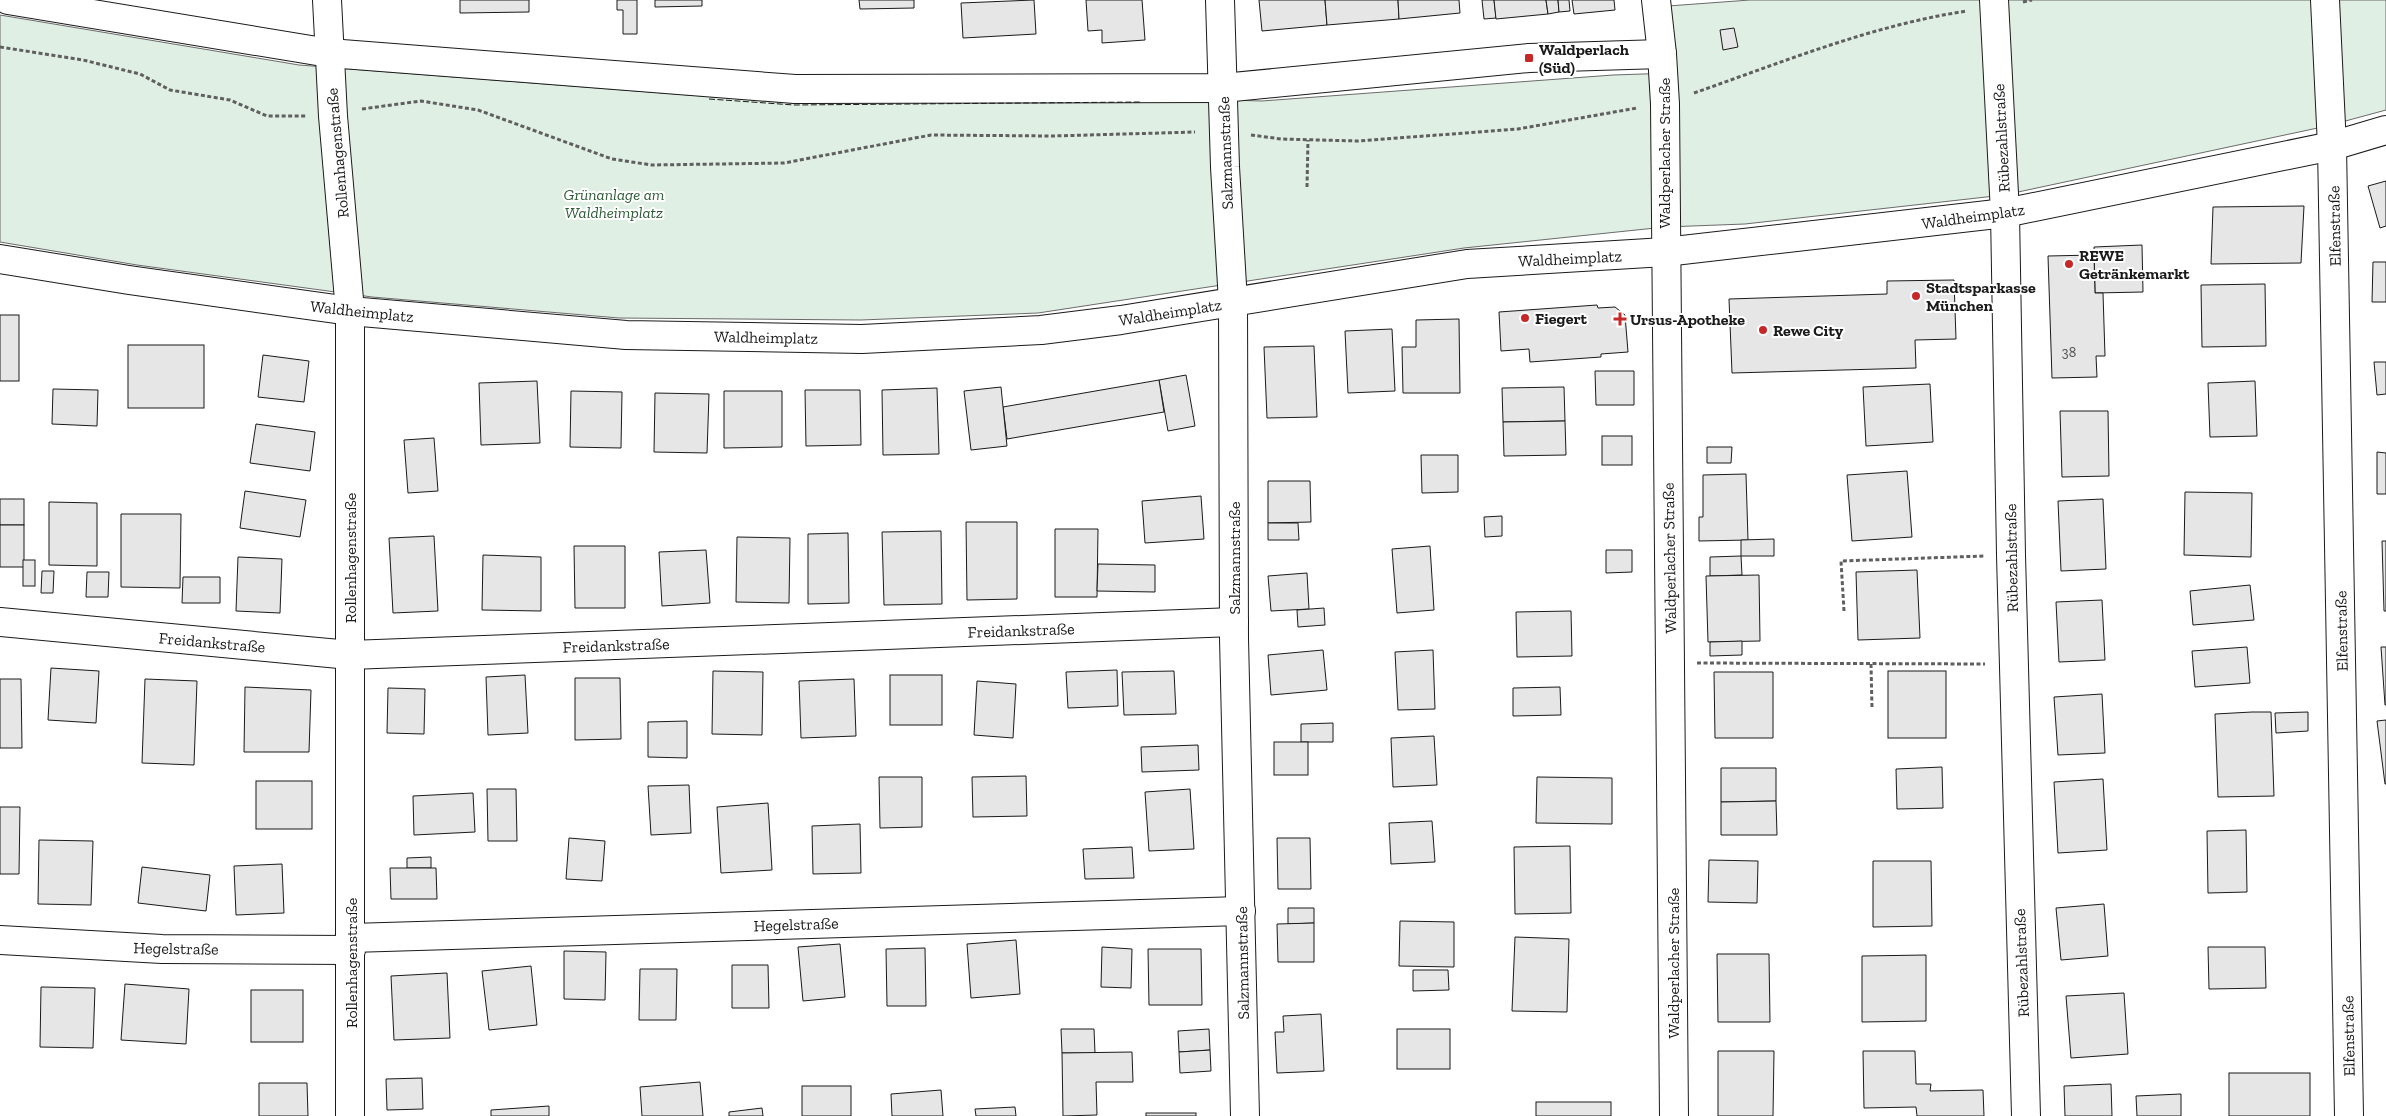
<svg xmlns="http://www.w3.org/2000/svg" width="2386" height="1116" font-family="'Zilla Slab',serif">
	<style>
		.green { fill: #e0efe3; stroke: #6a6a6a }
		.building { fill: #e6e6e6; stroke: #1a1a1a }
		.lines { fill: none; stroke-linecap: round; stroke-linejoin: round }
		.minor-casing { stroke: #1a1a1a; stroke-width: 30 }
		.path { stroke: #5f5f5f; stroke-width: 3; stroke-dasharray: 4 2.5; stroke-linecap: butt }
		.minor { stroke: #fff; stroke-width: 28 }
		.fence { stroke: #1a1a1a; stroke-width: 1; stroke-dasharray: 6 2.5; stroke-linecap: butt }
		.poi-dot { fill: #c62828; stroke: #fff; stroke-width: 2 }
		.labels { text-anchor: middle; stroke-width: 4; stroke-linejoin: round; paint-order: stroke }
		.number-label { font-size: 14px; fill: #4d4d4d }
		.poi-label { font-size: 16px; font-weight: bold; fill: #1a1a1a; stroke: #fff; text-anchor: start }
		.street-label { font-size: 16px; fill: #1a1a1a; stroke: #fff }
		.park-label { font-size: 16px; font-style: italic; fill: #2b5a34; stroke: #fff }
	</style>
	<rect width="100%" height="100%" fill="#fff"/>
	<path class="green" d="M1750,0h636v110l-59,16 -323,69 -259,29 -80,3 -201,21 -426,65 -177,7 -242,-2 -247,-21 -235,-32 -137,-23v-227l299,50 494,38 397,-4 72,2 351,-26 60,-2 -5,-67z"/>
	<g class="building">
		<path d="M460,0h69v12l-69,1z"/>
		<path d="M617,0h20v34h-14v-24h-6z"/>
		<path d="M655,0h47v6l-47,1z"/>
		<path d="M859,0h55v8l-54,1z"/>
		<path d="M1034,0l2,34 -73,4 -2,-35z"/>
		<path d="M1086,0h56l3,40 -43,3v-13l-14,1z"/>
		<path d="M1259,0h66l2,25 -65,6z"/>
		<path d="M1325,0h73l1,19 -72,6z"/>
		<path d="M1398,0h61l1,13 -61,6z"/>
		<path d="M1482,0h12l2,18 -12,1z"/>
		<path d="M1494,0h52l2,14 -52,5z"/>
		<path d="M1546,0h12l1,12 -11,2z"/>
		<path d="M1558,0h11l1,11 -11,1z"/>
		<path d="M1572,0h42l1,10 -41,4z"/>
		<path d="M1734,28l4,19 -15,3 -3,-20z"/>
		<path d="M2386,181v45l-6,2 -12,-42z"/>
		<path d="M2304,206l-3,57 -90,1 2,-57z"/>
		<path d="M2142,245l1,47 -48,1 -1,-46z"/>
		<path d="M2094,255l1,38h8l2,63h-9l1,21 -45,1 -4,-122z"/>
		<path d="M2373,262h13v40h-14z"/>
		<path d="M1954,280l2,59 -41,1 1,28 -184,5 -3,-74 158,-5v-13z"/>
		<path d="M2265,284l1,62 -64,1 -1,-62z"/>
		<path d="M1597,305l1,3 17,-1 10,8 3,37 -27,2v3l-71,5 -1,-13 -28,2 -2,-39z"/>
		<rect x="0" y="315" width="19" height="66"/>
		<path d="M1459,319l1,74h-57l-1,-46h14v-27z"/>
		<path d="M1392,329l3,62 -47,2 -3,-62z"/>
		<rect x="128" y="345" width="76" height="63"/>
		<path d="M1314,346l3,71 -50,1 -3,-71z"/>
		<path d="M263,355l46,6 -5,41 -46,-5z"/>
		<path d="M2374,362h12v32l-9,1z"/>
		<path d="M1595,371h39v34h-38z"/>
		<path d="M1186,375l9,51 -27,5 -9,-51z"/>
		<path d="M1159,380l5,32 -157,27 -4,-32z"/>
		<path d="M537,381l3,62 -59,2 -2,-62z"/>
		<path d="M2255,381l2,55 -47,1 -2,-54z"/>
		<path d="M1930,384l3,58 -67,4 -3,-59z"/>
		<path d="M1001,387l6,59 -36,4 -7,-59z"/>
		<path d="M1564,387l1,34 -62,1 -1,-34z"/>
		<path d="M937,388l2,66 -56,1 -1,-65z"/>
		<path d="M53,389l45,1 -1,36 -45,-2z"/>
		<path d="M805,390h55l1,55 -55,1z"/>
		<path d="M571,391l51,1 -1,56 -51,-1z"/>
		<path d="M724,391h58v56l-58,1z"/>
		<path d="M655,393l54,1 -2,59 -53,-1z"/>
		<path d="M2060,411h48l1,65 -47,1z"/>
		<path d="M1565,421l1,34 -62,1 -1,-34z"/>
		<path d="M256,424l59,8 -5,39 -60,-8z"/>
		<rect x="1602" y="436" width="30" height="29"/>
		<path d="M434,438l4,53 -30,2 -4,-53z"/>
		<path d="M1707,447h25l-1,16h-24z"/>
		<path d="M2377,452l9,1v41h-9z"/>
		<path d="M1421,455h37v37l-36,1z"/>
		<path d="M1907,471l5,66 -60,4 -5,-66z"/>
		<path d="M1746,474l2,66 -49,1v-24h4v-42z"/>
		<path d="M1268,481h42l1,41 -43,1z"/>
		<path d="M245,491l61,9 -6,37 -60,-9z"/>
		<path d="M2185,492l67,1 -1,64 -67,-2z"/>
		<path d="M1201,496l3,43 -59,4 -3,-42z"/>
		<rect x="0" y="499" width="24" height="26"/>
		<path d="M2103,499l3,70 -45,2 -3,-70z"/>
		<path d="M49,502l48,1v63l-48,-1z"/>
		<path d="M121,514h60l-1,74 -59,-1z"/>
		<path d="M1502,516v20l-17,1 -1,-20z"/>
		<path d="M966,522h51v77l-50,1z"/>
		<path d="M1268,523h30l1,17h-31z"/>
		<rect x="0" y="525" width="24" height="42"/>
		<path d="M1055,529h43l-1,68h-42z"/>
		<path d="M941,531l1,73 -58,1 -2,-73z"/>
		<path d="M848,533l1,70 -41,1v-70z"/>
		<path d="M434,536l4,75 -45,2 -4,-75z"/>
		<path d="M737,537l53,1 -1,65 -53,-1z"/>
		<path d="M1774,539v17h-33v-16z"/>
		<path d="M2382,541h4v70h-2z"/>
		<path d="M574,546h51v62h-50z"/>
		<path d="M1430,546l4,64 -37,3 -5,-64z"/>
		<path d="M706,550l4,53 -48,3 -3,-54z"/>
		<path d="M1606,550h26v22l-26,1z"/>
		<path d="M483,555l58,2v54l-59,-1z"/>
		<path d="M1741,556l1,19 -32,1v-19z"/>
		<path d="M238,557l44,2 -2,54 -44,-2z"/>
		<rect x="23" y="560" width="12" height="26"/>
		<path d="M1098,564l57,1v27l-58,-1z"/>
		<path d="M1917,570l3,68 -62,2 -2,-68z"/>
		<path d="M42,571h12l-1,22h-12z"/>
		<path d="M87,572h22l-1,25h-22z"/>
		<path d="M1307,573l2,36 -38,2 -3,-35z"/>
		<path d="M1759,575l1,66 -52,1 -2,-66z"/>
		<path d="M183,577h37v26h-38z"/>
		<path d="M2250,585l4,35 -61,5 -3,-34z"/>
		<path d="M2102,600l3,60 -46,2 -3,-60z"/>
		<path d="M1324,608l1,17 -27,2 -1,-17z"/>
		<path d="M1571,611l1,45 -55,1 -1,-45z"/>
		<path d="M1742,641v14l-32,1v-14z"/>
		<path d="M2247,647l3,36 -55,4 -3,-36z"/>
		<path d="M2381,647h5v58h-1z"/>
		<path d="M1323,650l4,40 -56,5 -3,-40z"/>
		<path d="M1433,650l2,59 -37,1 -3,-58z"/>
		<path d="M51,668l48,3 -3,52 -48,-3z"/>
		<path d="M1117,670l1,36 -50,2 -2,-36z"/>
		<path d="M713,671l50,1 -1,63 -50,-1z"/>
		<path d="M1174,671l2,43 -52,1 -2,-43z"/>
		<rect x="1888" y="671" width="58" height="67"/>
		<path d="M1714,672h59v66h-58z"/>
		<path d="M525,675l3,58 -40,2 -2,-58z"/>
		<rect x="890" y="675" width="52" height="50"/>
		<path d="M575,678h45l1,61 -46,1z"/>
		<path d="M0,679h21l1,69h-22z"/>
		<path d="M145,679l52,2 -3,84 -52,-2z"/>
		<path d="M854,679l2,57 -55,2 -2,-57z"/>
		<path d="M977,681l39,3 -3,54 -39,-3z"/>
		<path d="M245,687l66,3 -2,62h-65z"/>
		<path d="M1560,687l1,28 -48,1v-28z"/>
		<path d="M388,688l37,1 -1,45 -37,-1z"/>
		<path d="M2102,694l3,59 -47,2 -4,-58z"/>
		<path d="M2252,712h19l3,84 -56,1 -3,-83z"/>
		<path d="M2308,712v19l-32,2 -1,-20z"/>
		<path d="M2386,720v64h-1l-8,-63z"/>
		<path d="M687,721v37l-39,-1v-35z"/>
		<path d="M1333,723v19h-32v-18z"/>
		<path d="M1434,736l3,49 -44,2 -2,-49z"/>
		<rect x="1274" y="742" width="34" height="33"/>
		<path d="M1198,745l1,25 -57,2 -1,-25z"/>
		<path d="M1942,767l1,41 -46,1 -1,-40z"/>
		<path d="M1721,768h55v33l-55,1z"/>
		<path d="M1026,776l1,40 -54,1 -1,-40z"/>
		<path d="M879,777h43v50l-42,1z"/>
		<path d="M1537,777l75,1v46l-76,-1z"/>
		<path d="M2103,779l4,71 -49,3 -4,-71z"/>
		<rect x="256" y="781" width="56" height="48"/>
		<path d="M689,785l2,48 -40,2 -3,-49z"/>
		<path d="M487,789h29l1,52h-29z"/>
		<path d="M1190,789l4,60 -45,2 -4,-59z"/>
		<path d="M473,793l2,39 -61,3 -1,-39z"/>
		<path d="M1776,801l1,34h-56v-33z"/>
		<path d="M768,803l4,67 -51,3 -4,-66z"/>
		<path d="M0,807h20l-1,67h-19z"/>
		<path d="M1432,821l3,41 -44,2 -2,-41z"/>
		<path d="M860,824l1,49 -48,1 -1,-48z"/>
		<path d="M2246,830l1,62 -39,1 -1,-62z"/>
		<path d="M569,838l36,3 -3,40 -36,-2z"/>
		<path d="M1277,838h33l1,51h-33z"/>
		<path d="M39,840l54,1 -2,64 -53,-1z"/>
		<path d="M1570,846l1,67 -56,1 -1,-67z"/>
		<path d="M1132,847l2,31 -49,1 -2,-30z"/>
		<path d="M431,857v11h-24v-10z"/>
		<path d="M1709,860l49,1 -1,42 -49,-1z"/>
		<path d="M1873,861h58l1,65 -59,1z"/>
		<path d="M282,864l2,49 -48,2 -2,-49z"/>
		<path d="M142,867l68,8 -4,36 -68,-8z"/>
		<path d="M390,868h46l1,31h-46z"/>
		<path d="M2104,904l4,52 -47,4 -5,-52z"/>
		<path d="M1288,908h26v15l-26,1z"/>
		<path d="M1400,921l54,1v45l-55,-1z"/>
		<path d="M1314,923v39h-36l-1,-38z"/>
		<path d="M1515,937l54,2 -2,73 -55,-1z"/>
		<path d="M1016,940l4,54 -49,4 -4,-54z"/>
		<path d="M840,944l5,53 -42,4 -5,-54z"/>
		<path d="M1102,947l30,2 -1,39 -30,-1z"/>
		<path d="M2208,947h57l1,41 -57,1z"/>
		<path d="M925,948l1,58h-39l-1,-57z"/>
		<path d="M1148,949h53l1,56h-53z"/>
		<path d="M564,951l42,1 -1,48 -41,-1z"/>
		<path d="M1717,954h52l1,68h-52z"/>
		<path d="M1926,955v66l-64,1v-66z"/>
		<path d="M732,965h36l1,43h-37z"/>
		<path d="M531,966l6,59 -48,5 -7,-59z"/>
		<path d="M640,969h37l-1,51h-37z"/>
		<path d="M1413,970h35l1,20 -36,1z"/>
		<path d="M447,973l3,65 -56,2 -3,-64z"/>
		<path d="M125,984l64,5 -3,55 -65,-4z"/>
		<path d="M41,987l54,1 -2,60 -53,-1z"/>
		<rect x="251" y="990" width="52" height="52"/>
		<path d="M2124,993l4,61 -57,4 -5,-62z"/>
		<path d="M1321,1014l3,57 -47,2 -2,-41h9l-1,-16z"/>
		<path d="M1061,1029h33l1,24h-33z"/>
		<path d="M1209,1029l1,21 -31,2 -1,-21z"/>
		<rect x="1397" y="1029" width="53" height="40"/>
		<path d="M1210,1050l1,21 -31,2 -1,-21z"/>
		<path d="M1718,1051h56l-1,65h-55z"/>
		<path d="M1863,1051h52l1,33h15l-1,7 53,-1 1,26h-67l-1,-9 -52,1z"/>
		<path d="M1132,1052l1,30h-37l1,33 -34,1 -1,-63z"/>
		<rect x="2229" y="1073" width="81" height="43"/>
		<path d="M422,1078l1,31 -36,1 -1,-31z"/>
		<path d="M700,1082l3,34h-61l-2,-29z"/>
		<path d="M259,1083h48l1,33h-49z"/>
		<path d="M2111,1084l1,32h-47l-1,-30z"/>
		<rect x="802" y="1086" width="49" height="30"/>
		<path d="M941,1090l2,26h-51l-1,-22z"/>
		<path d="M2181,1094v22h-44l-1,-20z"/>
		<rect x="1536" y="1102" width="75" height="14"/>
		<path d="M549,1106v10h-58v-6z"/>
		<path d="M1015,1107l1,9h-40l-1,-7z"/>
		<path d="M762,1108l1,8h-34v-4z"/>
		<rect x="1146" y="1113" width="50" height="3"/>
	</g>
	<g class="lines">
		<defs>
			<g id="minor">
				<path d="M8,0l321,53 466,36 428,-1 306,-30 133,-4"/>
				<path d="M327,0l6,116 17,195v805"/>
				<path d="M1220,0l5,167 8,135 1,336 11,478"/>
				<path d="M1656,0l6,54 3,50 9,1012"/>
				<path d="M1994,0l11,213 6,342 15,561"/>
				<path d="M2325,0l7,146 17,970"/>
				<path d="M0,259l129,21 221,31 276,24 236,4 179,-9 80,-10 346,-56 198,-12 340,-39 327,-67 54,-16"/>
				<path d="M0,622l350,33 884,-33"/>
				<path d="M351,938l890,-27"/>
				<path d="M0,940l162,9 189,1"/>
			</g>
		</defs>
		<use href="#minor" class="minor-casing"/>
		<g class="path">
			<path d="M2023,2l9,-2"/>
			<path d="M0,47l83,13 57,14 30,16 60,10 37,16h39"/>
			<path d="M1694,93c89,-31 179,-68 273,-82"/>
			<path d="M362,109l59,-8 57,9 134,49 40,6 132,-2 147,-28 122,1 142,-4"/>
			<path d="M1251,135l30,4 77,2 160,-12 119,-21"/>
			<path d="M1307,187l1,-47"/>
			<path d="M1844,611l-3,-50 143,-5"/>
			<path d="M1697,663l288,1"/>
			<path d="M1871,664l1,44"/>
		</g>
		<use href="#minor" class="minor"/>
		<path class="fence" d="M709,99l85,6 346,-3"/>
	</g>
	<g class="poi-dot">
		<rect x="1524" y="53" width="10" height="10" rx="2.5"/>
		<circle cx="2069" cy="264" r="5"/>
		<circle cx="1916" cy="296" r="5"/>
		<circle cx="1525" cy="318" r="5"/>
		<path d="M1617.5 311.5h5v5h5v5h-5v5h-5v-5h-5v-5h5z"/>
		<circle cx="1763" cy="330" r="5"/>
	</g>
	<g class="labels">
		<g class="number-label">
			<text x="2069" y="357">38</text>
		</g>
		<g class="poi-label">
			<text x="1539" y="55">Waldperlach<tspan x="1539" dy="18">(Süd)</tspan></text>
			<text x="2079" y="261">REWE<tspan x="2079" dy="18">Getränkemarkt</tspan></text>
			<text x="1926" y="293">Stadtsparkasse<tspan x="1926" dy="18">München</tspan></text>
			<text x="1535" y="324">Fiegert</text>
			<text x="1630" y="325">Ursus-Apotheke</text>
			<text x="1773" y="336">Rewe City</text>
		</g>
		<g class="street-label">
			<text transform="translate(2001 138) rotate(-93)" y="6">Rübezahlstraße</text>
			<text transform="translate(337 153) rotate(-95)" y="6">Rollenhagenstraße</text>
			<text transform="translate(1225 153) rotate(-92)" y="6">Salzmannstraße</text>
			<text transform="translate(1664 153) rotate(-90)" y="6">Waldperlacher Straße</text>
			<text transform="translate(1973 216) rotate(-8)" y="6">Waldheimplatz</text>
			<text transform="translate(2334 226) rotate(-91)" y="6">Elfenstraße</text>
			<text transform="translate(1570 258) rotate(-3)" y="6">Waldheimplatz</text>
			<text transform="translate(362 311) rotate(6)" y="6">Waldheimplatz</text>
			<text transform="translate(1170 312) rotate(-9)" y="6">Waldheimplatz</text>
			<text transform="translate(766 337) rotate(1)" y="6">Waldheimplatz</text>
			<text transform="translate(350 558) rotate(-90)" y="6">Rollenhagenstraße</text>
			<text transform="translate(1234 558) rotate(-90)" y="6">Salzmannstraße</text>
			<text transform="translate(1669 558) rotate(-91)" y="6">Waldperlacher Straße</text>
			<text transform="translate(2011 558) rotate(-91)" y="6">Rübezahlstraße</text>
			<text transform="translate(1021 630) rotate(-2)" y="6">Freidankstraße</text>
			<text transform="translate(2341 631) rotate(-91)" y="6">Elfenstraße</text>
			<text transform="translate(212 642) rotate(5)" y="6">Freidankstraße</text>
			<text transform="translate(616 645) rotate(-2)" y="6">Freidankstraße</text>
			<text transform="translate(796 924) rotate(-2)" y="6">Hegelstraße</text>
			<text transform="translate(176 948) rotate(1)" y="6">Hegelstraße</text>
			<text transform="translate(351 963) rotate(-90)" y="6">Rollenhagenstraße</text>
			<text transform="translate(1242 963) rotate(-91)" y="6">Salzmannstraße</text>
			<text transform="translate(1673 963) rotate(-90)" y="6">Waldperlacher Straße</text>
			<text transform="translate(2021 963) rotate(-92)" y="6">Rübezahlstraße</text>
			<text transform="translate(2348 1036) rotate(-91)" y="6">Elfenstraße</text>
		</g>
		<g class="park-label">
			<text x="614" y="200">Grünanlage am<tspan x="614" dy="18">Waldheimplatz</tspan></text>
		</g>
	</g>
</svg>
